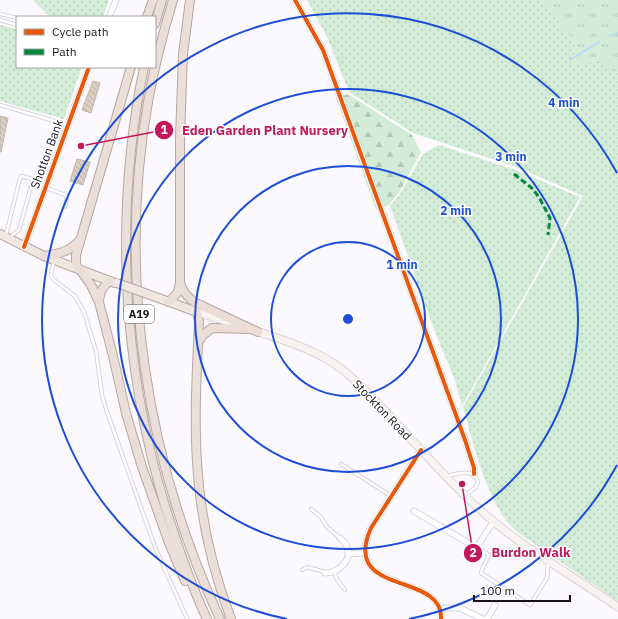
<svg xmlns="http://www.w3.org/2000/svg" width="618" height="619" font-family="'IBM Plex Sans',sans-serif">
	<style>
		.grass { fill: url(#grass-dots) }
		.forest { fill: url(#forest-firs) }
		.park { fill: url(#park-tufts) }
		.lines { fill: none; stroke-linecap: round; stroke-linejoin: round }
		.stream { stroke: #bbdaf6; stroke-width: 2 }
		.building { fill: url(#building-back-hatch); stroke: #bbb6b6 }
		.service-casing { stroke: #d8d5da; stroke-width: 4.5 }
		.minor-casing { stroke: #d8d5da; stroke-width: 7 }
		.secondary-casing { stroke: #d8d5da; stroke-width: 9 }
		.primary-casing { stroke: #b8a6a0; stroke-width: 10 }
		.trunk-casing { stroke: #b8a6a0; stroke-width: 10 }
		.service { stroke: #fffeff; stroke-width: 2.5 }
		.minor { stroke: #fffeff; stroke-width: 5 }
		.secondary { stroke: #f8f2f0; stroke-width: 7 }
		.primary { stroke: #f0e6e2; stroke-width: 8 }
		.trunk { stroke: #ebded8; stroke-width: 8 }
		.primary-bridge-casing { stroke: #b8a6a0; stroke-width: 10; stroke-linecap: butt }
		.primary-bridge { stroke: #f0e6e2; stroke-width: 8 }
		.quiet { stroke: #00873e; stroke-width: 3; stroke-dasharray: 6 3; stroke-linecap: butt }
		.cycleway-casing { stroke: #fff; stroke-width: 6 }
		.cycleway { stroke: #e8590c; stroke-width: 4 }
		.ring { fill: none; stroke: #1d4ed8; stroke-width: 2 }
		.labels { text-anchor: middle; stroke-width: 3; stroke-linejoin: round; paint-order: stroke }
		.shield { fill: #fff; stroke: #5d5a5e; stroke-width: 1 }
		.shield-label { font-size: 11px; font-weight: bold; fill: #171319 }
		.street-label { font-size: 12px; fill: #171319; stroke: #fff }
		.centre { fill: #1d4ed8; stroke: #fff; stroke-width: 2 }
		.ring-label { font-size: 12px; text-anchor: middle; font-weight: bold; fill: #1d4ed8; stroke: #fff; stroke-width: 3; stroke-linejoin: round; paint-order: stroke }
		.leader { fill: none; stroke: #c2185b; stroke-width: 1.5 }
		.callout-dot { fill: #c2185b; stroke: #fff; stroke-width: 1.5 }
		.mark-label { font-size: 12px; text-anchor: middle; font-weight: bold; fill: #fff }
		.callout-label { font-size: 13px; text-anchor: middle; font-weight: bold; fill: #c2185b; stroke: #fff; stroke-width: 3; stroke-linejoin: round; paint-order: stroke }
	</style>
	<defs>
		<pattern id="grass-dots" width="8" height="8" patternUnits="userSpaceOnUse"><rect width="8" height="8" fill="#d2ecd8"/><path d="M2 2h.1M6 6h.1" fill="none" stroke="#b4cab9" stroke-width="1.8" stroke-linecap="round"/></pattern>
		<pattern id="forest-firs" width="22" height="20" patternUnits="userSpaceOnUse"><rect width="22" height="20" fill="#d2ecd8"/><path d="M5 1l3.5 6h-7zM16 11l3.5 6h-7z" fill="#b4cab9"/></pattern>
		<pattern id="park-tufts" width="24" height="20" patternUnits="userSpaceOnUse"><rect width="24" height="20" fill="#d2ecd8"/><path d="M3 7l-1-3M5 7V3M7 7l1-3M15 17l-1-3M17 17v-4M19 17l1-3" fill="none" stroke="#b4cab9"/></pattern>
		<pattern id="building-back-hatch" width="6" height="6" patternUnits="userSpaceOnUse"><rect width="6" height="6" fill="#dccfc0"/><path d="M-1 5l2 2M0 0l6 6M5-1l2 2" fill="none" stroke="#bcb1a4"/></pattern>
	</defs>
	<rect width="100%" height="100%" fill="#fcf9fe"/>
	<g class="grass">
		<path d="M33,0h76l-6,17h-53z"/>
		<path d="M307,0h234l34,42 -2,21 26,-2 19,10v530l-101,-69c-4,-4 -9,-8 -12,-13 -21,-30 -32,-77 -42,-112l120,-211 -64,-28 -106,-35 -64,-41 -22,-55z"/>
		<path d="M0,25l17,4v38h65l-18,52 -64,-18z"/>
		<path d="M439,145l79,26 62,26 -118,209 -8,-28 -19,-46 -45,-126 10,-12 23,-40z"/>
	</g>
	<path class="forest" d="M348,94l64,41 9,17 -22,41 -10,12 -13,5 -40,-112z"/>
	<path class="park" d="M541,0h77v71l-19,-10 -26,2 2,-21z"/>
	<g class="lines">
		<g class="stream">
			<path d="M610,36l8,-3"/>
			<path d="M570,60l29,-18"/>
		</g>
	</g>
	<g class="building">
		<path d="M93,81l7,2 -9,30 -9,-3z"/>
		<path d="M0,116l8,2 -7,34h-1z"/>
		<path d="M77,159l13,3 -7,23 -13,-4z"/>
	</g>
	<g class="lines">
		<defs>
			<g id="service">
				<path d="M0,14l17,4"/>
				<path d="M0,20l17,5"/>
				<path d="M0,105l68,20"/>
				<path d="M46,188l20,7 1,2 -2,10"/>
				<path d="M6,235l14,-57 2,-2 10,3v4l-13,47 -9,7"/>
				<path d="M54,260l-3,16 3,4 21,16 9,16 12,39 6,44 4,14 49,138 32,72"/>
				<path d="M341,464l50,32"/>
				<path d="M447,476c11,-3 27,-8 31,6l-3,6 -10,7"/>
				<path d="M311,509l10,8 6,10 13,11"/>
				<path d="M478,548l11,7 -6,12 -2,6 49,32 17,-27 1,-15"/>
				<path d="M302,570l5,-3 18,5"/>
				<path d="M335,572l1,6 9,12"/>
			</g>
			<g id="minor">
				<path d="M295,0l28,50 142,390 9,28v6"/>
				<path d="M109,17l7,-17"/>
				<path d="M24,247l65,-180"/>
				<path d="M421,450l-50,78c-31,69 73,43 70,91"/>
				<path d="M414,511l63,37 8,-14 9,-13"/>
				<path d="M348,554l17,-1"/>
				<path d="M325,573c14,0 29,-14 21,-28 -1,-3 -4,-5 -6,-7"/>
				<path d="M441,608h19l23,11"/>
				<path d="M487,619l8,-14"/>
			</g>
			<g id="secondary">
				<path d="M197,312l37,12"/>
				<path d="M253,330c23,8 46,14 68,26 26,13 46,36 66,57 30,32 60,67 92,96 42,38 93,66 139,98"/>
			</g>
			<g id="primary">
				<path d="M0,234l44,22 71,27"/>
				<path d="M153,296l44,16"/>
			</g>
			<g id="trunk">
				<path d="M173,0c-10,33 -19,68 -25,102 -31,173 -2,359 72,517"/>
				<path d="M190,0l-7,54 -3,83v146c3,9 7,13 14,19l64,30"/>
				<path d="M147,17l6,-17"/>
				<path d="M155,24l7,-24"/>
				<path d="M144,67c-30,146 -22,296 21,439 12,38 25,77 42,113"/>
				<path d="M44,256c14,-2 25,-4 35,-15"/>
				<path d="M78,269l-2,-6v-8l55,-188"/>
				<path d="M81,271l10,14 8,17 14,54 13,57 16,54 27,76 16,38"/>
				<path d="M99,301c1,-9 3,-14 11,-20"/>
				<path d="M169,302l9,-10 2,-8"/>
				<path d="M197,312l2,9c-2,47 -5,94 -2,141 3,53 15,107 34,157"/>
				<path d="M199,341l4,-6 9,-7 37,1"/>
			</g>
		</defs>
		<use href="#service" class="service-casing"/>
		<use href="#minor" class="minor-casing"/>
		<use href="#secondary" class="secondary-casing"/>
		<use href="#primary" class="primary-casing"/>
		<use href="#trunk" class="trunk-casing"/>
		<use href="#service" class="service"/>
		<use href="#minor" class="minor"/>
		<use href="#secondary" class="secondary"/>
		<use href="#primary" class="primary"/>
		<use href="#trunk" class="trunk"/>
		<defs>
			<path id="primary-bridge" d="M117,283l36,13"/>
		</defs>
		<use href="#primary-bridge" class="primary-bridge-casing"/>
		<use href="#primary-bridge" class="primary-bridge"/>
		<path class="quiet" d="M514,174l19,15 7,10 10,19 -2,17"/>
		<defs>
			<g id="cycleway">
				<path d="M295,0l28,50 142,390 9,28v6"/>
				<path d="M24,247l65,-180"/>
				<path d="M421,450l-50,78c-31,69 73,43 70,91"/>
			</g>
		</defs>
		<use href="#cycleway" class="cycleway-casing"/>
		<use href="#cycleway" class="cycleway"/>
	</g>
	<g class="ring">
		<circle cx="348" cy="319" r="77"/>
		<circle cx="348" cy="319" r="153"/>
		<circle cx="348" cy="319" r="230"/>
		<path d="M617 465A306 306 0 0 1 409 619M287 619A306 306 0 1 1 617 173"/>
	</g>
	<g class="labels">
		<rect class="shield" x="124" y="305" width="30" height="18" rx="3"/>
		<g class="shield-label">
			<text x="139" y="318">A19</text>
		</g>
		<g class="street-label">
			<text transform="translate(47 154) rotate(-70)" y="4">Shotton Bank</text>
			<text transform="translate(382 410) rotate(46)" y="4">Stockton Road</text>
		</g>
	</g>
	<circle cx="348" cy="319" r="6" class="centre"/>
	<g class="ring-label">
		<text x="564" y="107">4 min</text>
		<text x="511" y="161">3 min</text>
		<text x="456" y="215">2 min</text>
		<text x="402" y="269">1 min</text>
	</g>
	<path class="leader" d="M81 146L164 130M462 484L473 553"/>
	<g class="callout-dot">
		<circle cx="81" cy="146" r="4"/>
		<circle cx="462" cy="484" r="4"/>
		<circle cx="164" cy="130" r="10"/>
		<circle cx="473" cy="553" r="10"/>
	</g>
	<g class="mark-label">
		<text x="164" y="134">1</text>
		<text x="473" y="557">2</text>
	</g>
	<g class="callout-label">
		<text x="265" y="135">Eden Garden Plant Nursery</text>
		<text x="531" y="557">Burdon Walk</text>
	</g>
	<rect x="16" y="16" width="140" height="52" fill="#ffffff" stroke="#a2a1a3"/>
	<rect x="24" y="29" width="20" height="6" fill="#e8590c" stroke="#a2a1a3"/>
	<text x="52" y="36" font-size="12" fill="#171319">Cycle path</text>
	<rect x="24" y="49" width="20" height="6" fill="#00873e" stroke="#a2a1a3"/>
	<text x="52" y="56" font-size="12" fill="#171319">Path</text>
	<path d="M474 595v6h96v-6" fill="none" stroke="#171319" stroke-width="2"/>
	<text x="480" y="595" font-size="12" fill="#171319" stroke="#ffffff" stroke-width="3" paint-order="stroke">100 m</text>
</svg>
